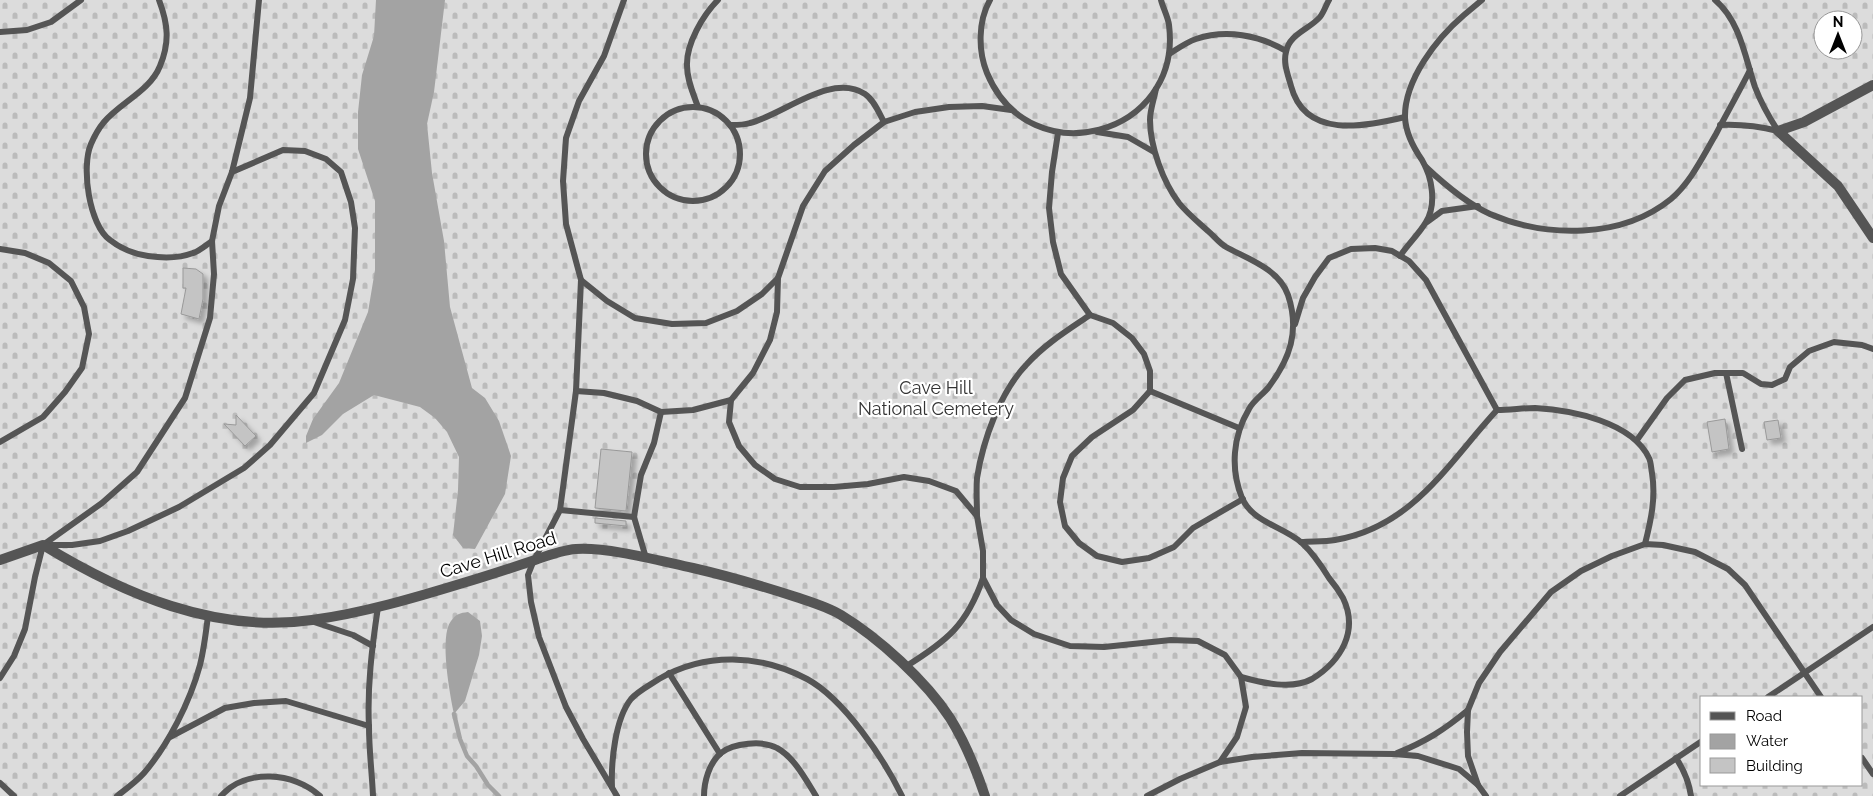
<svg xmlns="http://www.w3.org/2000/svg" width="1873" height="796" font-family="Raleway,sans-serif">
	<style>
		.cemetery { fill: url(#cemetery-stones); fill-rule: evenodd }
		.water { fill: #a3a3a3 }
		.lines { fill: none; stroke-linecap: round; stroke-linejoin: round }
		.stream { stroke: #a3a3a3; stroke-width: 4.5 }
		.building { fill: #c4c4c4; stroke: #999; filter: url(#shadow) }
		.service { stroke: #555; stroke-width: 6 }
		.minor { stroke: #555; stroke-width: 10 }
		.labels { text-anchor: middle; stroke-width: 4.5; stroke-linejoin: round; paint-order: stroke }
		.park-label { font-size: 18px; fill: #333; stroke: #fff }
		.street-label { font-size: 18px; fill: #000; stroke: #fff }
	</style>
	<defs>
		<pattern id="cemetery-stones" width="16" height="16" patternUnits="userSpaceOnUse" patternTransform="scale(1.25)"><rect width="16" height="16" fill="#dcdcdc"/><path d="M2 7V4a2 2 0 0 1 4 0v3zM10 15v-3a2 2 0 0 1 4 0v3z" fill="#bbb"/></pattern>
		<filter id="shadow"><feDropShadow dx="4.5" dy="4.5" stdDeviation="2.5" flood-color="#0004"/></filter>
	</defs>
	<rect width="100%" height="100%" fill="#fff"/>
	<path class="cemetery" d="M0,0h1873v796h-1873zM1823,20h30v30h-30zM1702,697h160v88h-160z"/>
	<g class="water">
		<path d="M376,0h69l-11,92 -7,32 5,49 12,68 6,66 22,81 13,10 14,23 12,35 -6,38 -30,55 -12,-1 -10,-13 5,-45 1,-33 -12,-25 -12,-14 -15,-11 -46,-12 -31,19 -21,21 -16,8v-7l7,-17 26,-36 29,-71 7,-42v-69l-17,-52v-37l4,-37 12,-39z"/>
		<path d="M468,612l12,9 2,15 -3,19 -14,46 -11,13c-4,-19 -15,-78 -3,-93 5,-7 9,-8 17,-9z"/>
	</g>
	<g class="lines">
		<path class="stream" d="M454,714l6,25 7,17 9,10 12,19 11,11"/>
	</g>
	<g class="building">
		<path d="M183,268l13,1 7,5v25l-4,20 -18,-5 5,-26h-3z"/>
		<path d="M236,415l20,21 -11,10 -21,-22 12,1z"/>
		<path d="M1725,419l4,30 -17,3 -5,-30z"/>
		<path d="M1778,420l3,18 -14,2 -3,-18z"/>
		<path d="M601,449l31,3 -6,59 -31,-3z"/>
		<path d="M595,518l31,3v5l-31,-3z"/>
	</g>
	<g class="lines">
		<g class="service">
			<path d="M159,0c9,24 11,42 1,66 -10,25 -39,36 -56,56 -5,6 -10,15 -13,22 -10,23 -2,81 19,96 10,8 25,14 38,16 14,2 32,2 45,-3 7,-2 13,-8 19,-12"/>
			<path d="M624,0l-20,56 -25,45 -13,37 -3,43 3,43 15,56 26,21 28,17 37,6 34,-1 31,-12 25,-17 16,-16 25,-72 22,-35 29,-26 30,-23 31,-10 34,-5 33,-1 29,4"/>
			<path d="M990,0c-12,21 -12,51 -3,73 43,104 196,63 182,-48 -1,-8 -6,-17 -8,-25"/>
			<path d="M1329,0c-3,5 -5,12 -9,17 -10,12 -31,17 -34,35 -3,11 2,23 5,34 14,53 73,41 114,31"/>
			<path d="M1715,0c25,21 30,57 40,87 6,16 14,30 23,44 -20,-5 -37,-7 -58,-6"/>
			<path d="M0,32l27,-2 24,-8 30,-22"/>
			<path d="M1169,54c8,-5 18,-12 27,-15 30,-10 63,-4 90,12"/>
			<path d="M1156,89c-2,10 -6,21 -6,31 0,26 13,62 29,83 8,10 19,19 29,28 6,5 11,12 18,16 22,12 53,22 62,48 12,36 2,64 -20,93 -6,7 -15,13 -19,21 -16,27 -19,59 -7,89 11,25 41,28 60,45 11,10 19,22 27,35 5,6 10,13 14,20 16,33 -2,63 -31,81 -20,11 -50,4 -71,-2"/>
			<path d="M698,107c-5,-14 -11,-27 -11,-41 -1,-22 16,-51 31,-66"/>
			<circle cx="693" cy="154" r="47"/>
			<path d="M731,125c6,0 13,0 19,-2 33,-8 81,-51 115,-29 9,6 14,19 19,28"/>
			<path d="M1097,132l31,5 26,15"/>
			<path d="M1058,133l-6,39 -3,36 4,34 8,32 29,41 23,8 19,15 12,16 6,17v20l-17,19 -41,27 -20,19 -9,22 -3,24 5,24 14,17 18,13 25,6 27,-4 25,-11 19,-19 50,-29"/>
			<path d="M1426,167c18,17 42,37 64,47 56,24 132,25 181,-15 20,-17 32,-43 45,-65 11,-21 23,-42 34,-64"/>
			<path d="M1427,222l15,-11 36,-5"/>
			<path d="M0,249l25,4 24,10 22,18 13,26 5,27 -7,34 -17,24 -22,25 -43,25"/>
			<path d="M1400,256c8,-12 19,-22 26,-34 11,-18 6,-45 -4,-62 -9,-13 -16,-26 -17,-42 -1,-38 32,-80 59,-103 6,-5 12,-10 18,-15"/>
			<path d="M778,278l-1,34 -7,28 -17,33 -22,27 -2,22 10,24 16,19 20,14 25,8h34l34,-3 36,-7 25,4 27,10 21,25 6,35v27l14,27 14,15 23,14 36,12 34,1 67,-7 27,1 27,14 16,22 5,30 -9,30 -17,25"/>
			<path d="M581,280l-5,111 -16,119 -26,50 -6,15 3,27 8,35 27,70 17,32 34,57"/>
			<path d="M1295,324l8,-26 12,-21 14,-19 22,-9 24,-1 17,3 17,10 17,19 71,130"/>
			<path d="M1726,373l16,76"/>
			<path d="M576,391l28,2 33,8 24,11 32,-2 38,-10"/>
			<path d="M1150,391l89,37"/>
			<path d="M1637,440l30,-42 18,-18 30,-7h28l18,11 11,1 13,-6 5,-12 19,-16 25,-9 28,3 11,4"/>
			<path d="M560,510l74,7"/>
			<path d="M977,516c0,-12 -1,-26 0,-38 6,-38 23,-86 50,-114 18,-20 41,-34 63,-49"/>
			<path d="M1301,542c11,-1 23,0 34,-2 78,-13 113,-77 162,-130 13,0 26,-2 38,-2 37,2 97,14 114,50 2,4 2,10 3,15 4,25 -1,47 -7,71"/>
			<path d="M45,545h27l28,-4 28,-10 51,-24 65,-39 26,-23 44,-52 31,-73 8,-41 2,-51 -4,-26 -10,-30 -15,-13 -21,-8 -22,-1 -51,22"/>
			<path d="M646,558l-12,-41 7,-42 13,-32 7,-31"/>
			<path d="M314,622l39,13 20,11"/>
			<path d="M905,667c42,-26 62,-42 78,-89"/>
			<path d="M669,673l51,81"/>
			<path d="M0,678l14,-22 11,-27 10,-52 8,-32 59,-42 35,-31 48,-74 25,-80 4,-44 -2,-33 7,-35 13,-34 18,-74 9,-98"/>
			<path d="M1768,697l105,-70"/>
			<path d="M170,737l55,-29 29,-5 32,-2 83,25"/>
			<path d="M1397,753c28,-11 47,-23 71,-43"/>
			<path d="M1676,758c8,12 13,24 15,38"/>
			<path d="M1862,758l11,16"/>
			<path d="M0,783l14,13"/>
			<path d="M1478,785l-10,-29 -1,-24 1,-22 11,-27 21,-31 51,-60 30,-21 31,-15 33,-12 18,1 32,7 33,17 17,16 76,112"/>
			<path d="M612,787c-1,-25 3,-68 19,-88 7,-8 19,-14 28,-20 46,-27 101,-25 148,0 37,20 77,80 95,117"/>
			<path d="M117,796c9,-7 19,-14 27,-23 24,-28 46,-71 56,-108 4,-16 6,-33 8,-49"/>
			<path d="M221,796c25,-28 73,-24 99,0"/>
			<path d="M373,796c-1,-23 -4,-46 -4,-69 -2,-40 3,-80 9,-120"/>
			<path d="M704,796c0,-14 5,-33 17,-43 12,-10 42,-13 56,-5 17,9 29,32 39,48"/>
			<path d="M1147,796l33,-17 40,-17 32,-5 50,-4 92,1 24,2 41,13 19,16 8,11"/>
			<path d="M1620,796l82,-55"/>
		</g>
		<g class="minor">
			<path d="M1873,85l-69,37 -26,9 60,55 35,52"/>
			<path d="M0,560l43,-15c80,49 173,89 269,75 51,-7 102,-22 151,-37 24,-7 48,-15 72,-23 14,-5 27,-10 41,-11 34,-2 84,12 117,19 35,8 69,18 103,29 15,5 32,10 45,18 38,23 85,66 109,103 15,24 26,51 35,78"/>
		</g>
	</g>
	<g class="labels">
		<g class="park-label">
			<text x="936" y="394">Cave Hill<tspan x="936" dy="21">National Cemetery</tspan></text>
		</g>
		<g class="street-label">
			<text transform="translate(498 555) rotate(-17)" y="6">Cave Hill Road</text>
		</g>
	</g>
	<rect x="1700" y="696" width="162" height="90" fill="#ffffff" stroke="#999999"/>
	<rect x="1710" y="712" width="25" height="8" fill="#555555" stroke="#999999"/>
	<text x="1746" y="721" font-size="15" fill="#000000">Road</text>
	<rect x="1710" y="734" width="25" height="15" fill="#a3a3a3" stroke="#999999"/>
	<text x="1746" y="746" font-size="15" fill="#000000">Water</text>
	<rect x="1710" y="758" width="25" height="15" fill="#c4c4c4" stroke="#999999"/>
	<text x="1746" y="771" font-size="15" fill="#000000">Building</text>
	<g transform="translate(1838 35)"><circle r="24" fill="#ffffff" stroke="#999999"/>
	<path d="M0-4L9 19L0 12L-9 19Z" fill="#000000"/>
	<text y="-8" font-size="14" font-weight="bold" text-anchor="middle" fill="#000000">N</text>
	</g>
</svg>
